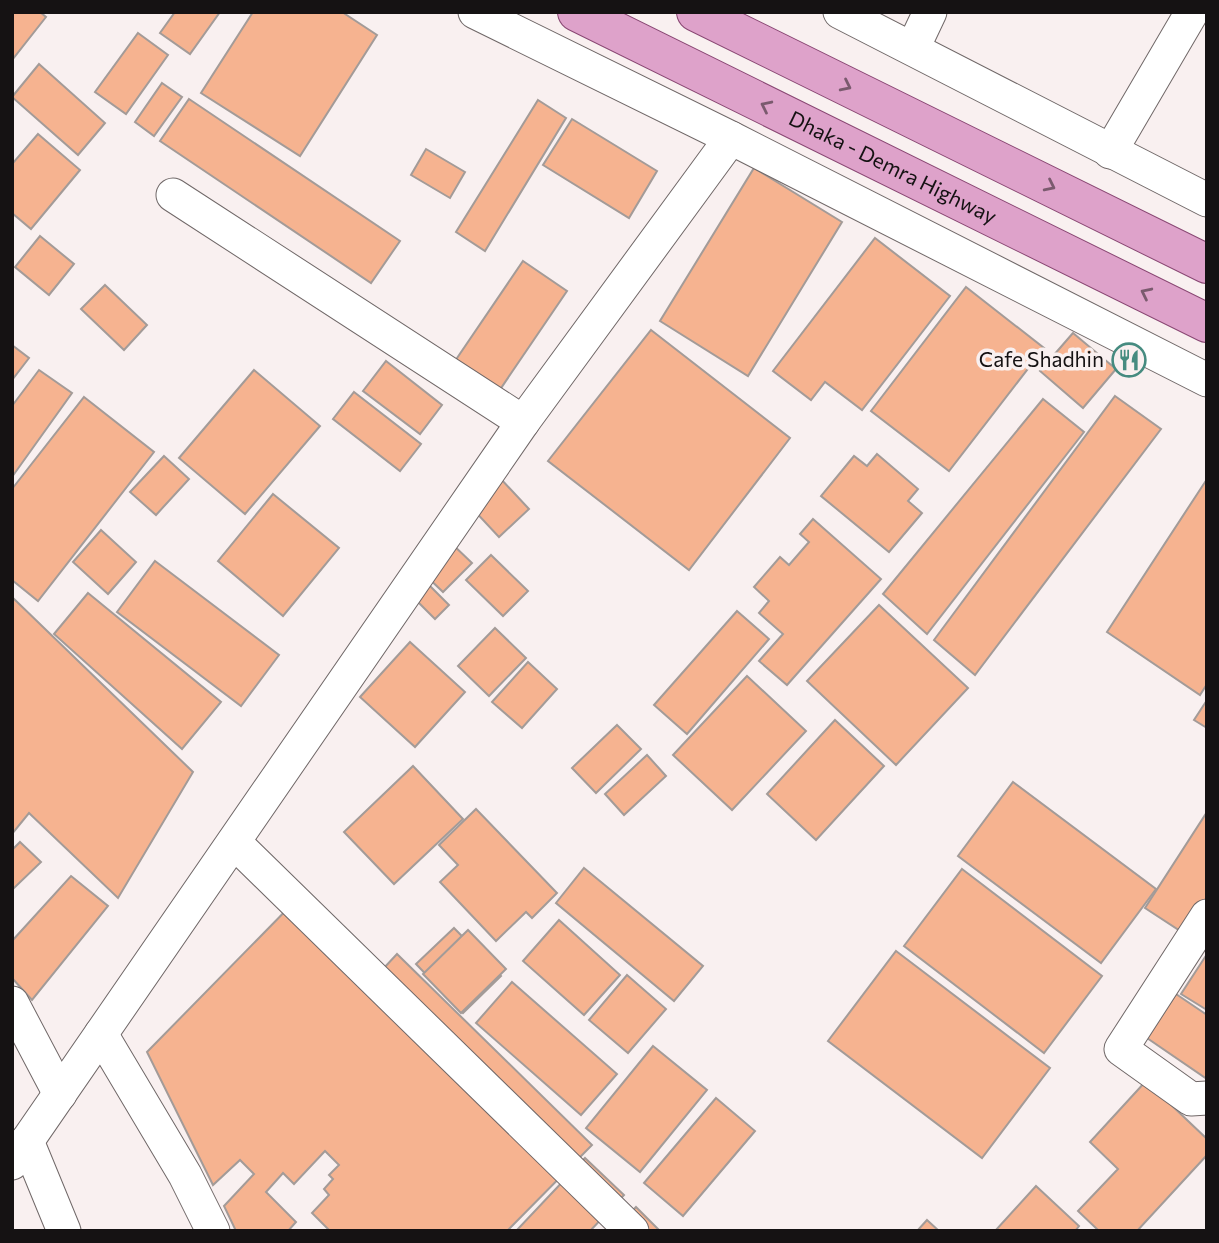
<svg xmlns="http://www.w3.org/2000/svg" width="1219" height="1243" font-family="Commissioner,sans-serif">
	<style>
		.building { fill: #f6b390; stroke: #a39b98; stroke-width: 2 }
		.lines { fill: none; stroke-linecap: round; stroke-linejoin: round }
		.minor-casing { stroke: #706868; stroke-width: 35 }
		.primary-casing { stroke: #894773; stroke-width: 40 }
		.minor { stroke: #fff; stroke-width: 33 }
		.primary { stroke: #dea2ca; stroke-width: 38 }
		.oneway { stroke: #7a5a6e }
		.labels { text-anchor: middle; stroke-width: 7; stroke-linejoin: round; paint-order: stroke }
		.street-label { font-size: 21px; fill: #151213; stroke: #f9f0f0 }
		.poi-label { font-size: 21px; fill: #151213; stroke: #f9f0f0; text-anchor: end }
	</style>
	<rect width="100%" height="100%" fill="#f9f0f0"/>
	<g class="building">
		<path d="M12,12h28l6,5 -34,43z"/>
		<path d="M175,12h45l-30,42 -30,-21z"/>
		<path d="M253,12h89l35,23 -77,121 -99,-63z"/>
		<path d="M138,33l30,22 -42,59 -31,-22z"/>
		<path d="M39,64l66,59 -27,32 -66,-58z"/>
		<path d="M162,83l20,14 -28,39 -19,-14z"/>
		<path d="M189,99l211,142 -29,42 -211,-142z"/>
		<path d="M538,100l28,18 -81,133 -29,-19z"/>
		<path d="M572,119l85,52 -28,47 -86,-53z"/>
		<path d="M38,134l42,36 -49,59 -19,-16v-49z"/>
		<path d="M426,149l39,23 -15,26 -39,-23z"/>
		<path d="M754,168l88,54 -94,154 -88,-55z"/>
		<path d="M40,236l34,28 -25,31 -34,-28z"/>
		<path d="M875,238l75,58 -88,114 -37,-28 -14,18 -38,-29z"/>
		<path d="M523,261l44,30 -70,103 -44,-30z"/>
		<path d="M105,285l42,40 -23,25 -43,-41z"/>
		<path d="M966,287l78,61 -95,123 -78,-60z"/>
		<path d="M651,330l139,108 -101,132 -141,-109z"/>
		<path d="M1073,333l43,36 -33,39 -43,-37z"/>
		<path d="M12,345l17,13 -17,22z"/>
		<path d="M386,361l56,44 -22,29 -57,-43z"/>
		<path d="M39,370l33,23 -60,84v-71z"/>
		<path d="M254,370l66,56 -75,88 -66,-56z"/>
		<path d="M354,392l67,52 -21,27 -67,-52z"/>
		<path d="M1115,396l46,33 -186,246 -41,-35z"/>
		<path d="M84,397l70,55 -116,149 -26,-21v-91z"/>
		<path d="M1043,399l41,33 -157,202 -44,-40z"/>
		<path d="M877,454l41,35 -10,12 14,12 -33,39 -68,-56 33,-40 13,10z"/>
		<path d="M164,456l25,23 -33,36 -26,-23z"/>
		<path d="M486,463l43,46 -30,28 -43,-46z"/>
		<path d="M1207,479v205l-7,11 -93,-63z"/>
		<path d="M273,494l66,54 -56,68 -65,-55z"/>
		<path d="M813,519l68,60 -94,106 -28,-24 24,-27 -24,-21 10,-12 -15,-14 26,-30 9,8 20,-23 -9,-8z"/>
		<path d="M101,530l35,32 -28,32 -35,-32z"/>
		<path d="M450,542l22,21 -29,29 -22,-21z"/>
		<path d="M491,555l37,36 -25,25 -37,-36z"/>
		<path d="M155,561l124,94 -38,51 -124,-94z"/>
		<path d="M410,566l39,39 -14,14 -39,-39z"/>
		<path d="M88,593l133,109 -39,47 -128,-115z"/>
		<path d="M12,597l181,175 -75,126 -89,-85 -17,21z"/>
		<path d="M879,605l89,83 -72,77 -89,-84z"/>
		<path d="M737,611l32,28 -82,95 -33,-29z"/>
		<path d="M495,628l31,30 -37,38 -31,-30z"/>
		<path d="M410,642l55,50 -50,55 -55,-50z"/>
		<path d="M528,662l29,27 -35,39 -30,-26z"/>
		<path d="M747,676l59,55 -74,79 -59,-55z"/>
		<path d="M1207,700v28l-13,-8z"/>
		<path d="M835,720l49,46 -68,74 -49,-46z"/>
		<path d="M617,725l24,24 -45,44 -24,-25z"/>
		<path d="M647,755l19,21 -42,39 -19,-21z"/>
		<path d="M413,766l50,53 -69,65 -50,-52z"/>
		<path d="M1013,782l143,107 -55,74 -143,-107z"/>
		<path d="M476,809l81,84 -25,25 -6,-6 -30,29 -56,-59 18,-17 -19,-20z"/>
		<path d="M1207,812v94l-19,30 -43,-28z"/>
		<path d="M20,842l21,20 -29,28v-40z"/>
		<path d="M584,868l119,98 -29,35 -118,-98z"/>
		<path d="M962,869l140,107 -58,77 -140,-107z"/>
		<path d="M71,876l37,30 -76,94 -20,-22v-37z"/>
		<path d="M304,892l79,77 14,-15 195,191 -85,86h-177l-18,-18 17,-18 -5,-6 9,-10 -4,-4 10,-10 -14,-14 -31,33 -11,-11 -17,19 30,30 -8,9h-52l-12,-25 30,-32 -14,-14 -27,25 -66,-133z"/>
		<path d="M559,920l61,55 -36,40 -61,-54z"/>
		<path d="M454,928l47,48 -38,37 -47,-49z"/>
		<path d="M468,930l38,39 -45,44 -38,-39z"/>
		<path d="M896,951l154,117 -68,90 -154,-117z"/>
		<path d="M1207,954v56l-26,-16z"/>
		<path d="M627,975l39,34 -38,44 -39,-33z"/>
		<path d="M512,982l105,92 -36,41 -105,-92z"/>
		<path d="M1176,994l31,21v64l-60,-41z"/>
		<path d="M653,1046l54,44 -67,82 -54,-44z"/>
		<path d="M1146,1081l61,58v16l-70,76h-38l-21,-20 40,-42 -28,-27z"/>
		<path d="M716,1098l39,33 -72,85 -39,-33z"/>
		<path d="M585,1158l39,37 -34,36h-74z"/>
		<path d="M1036,1186l43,40 -4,5h-80z"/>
		<path d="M636,1207l24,24h-47z"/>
		<path d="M927,1220l12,11h-22z"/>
	</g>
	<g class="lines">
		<defs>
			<g id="minor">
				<path d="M475,12l256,126 476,242"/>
				<path d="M840,12l367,188"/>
				<path d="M913,48l17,-36"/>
				<path d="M1110,152l82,-140"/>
				<path d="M173,195l350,227"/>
				<path d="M234,842l398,389"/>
				<path d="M1207,916l-86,133 70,50 16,-1"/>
				<path d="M12,1003l48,91"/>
				<path d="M101,1034l84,141 28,56"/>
				<path d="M27,1141l37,90"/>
				<path d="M12,1163l511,-741 208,-284"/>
			</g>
			<g id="primary">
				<path id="s1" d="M577,12l630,311"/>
				<path d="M696,12l511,252"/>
			</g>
		</defs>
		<use href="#minor" class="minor-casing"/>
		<use href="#primary" class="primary-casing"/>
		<use href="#minor" class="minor"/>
		<use href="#primary" class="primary"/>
	</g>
	<defs><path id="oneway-chevron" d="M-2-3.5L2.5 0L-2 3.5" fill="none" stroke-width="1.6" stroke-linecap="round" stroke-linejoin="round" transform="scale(1.75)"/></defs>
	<g class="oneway">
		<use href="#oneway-chevron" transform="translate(846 86) rotate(26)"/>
		<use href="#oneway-chevron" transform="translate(766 106) rotate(-154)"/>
		<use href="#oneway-chevron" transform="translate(1050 186) rotate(26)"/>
		<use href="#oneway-chevron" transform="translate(1146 293) rotate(-154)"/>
	</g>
	<defs>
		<symbol id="restaurant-ring" viewBox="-11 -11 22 22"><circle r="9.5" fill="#f9f0f0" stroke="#468b80" stroke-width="1.5"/><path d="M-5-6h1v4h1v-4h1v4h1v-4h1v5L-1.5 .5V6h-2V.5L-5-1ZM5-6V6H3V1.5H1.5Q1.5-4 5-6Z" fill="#468b80"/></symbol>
	</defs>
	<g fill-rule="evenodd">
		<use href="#restaurant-ring" x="1110" y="341" width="38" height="38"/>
	</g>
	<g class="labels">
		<g class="street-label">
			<text dy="7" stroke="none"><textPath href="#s1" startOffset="352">Dhaka - Demra Highway</textPath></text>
		</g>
		<g class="poi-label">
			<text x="1104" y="367">Cafe Shadhin</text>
		</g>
	</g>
	<rect width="1219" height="1243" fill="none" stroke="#151213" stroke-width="28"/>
</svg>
